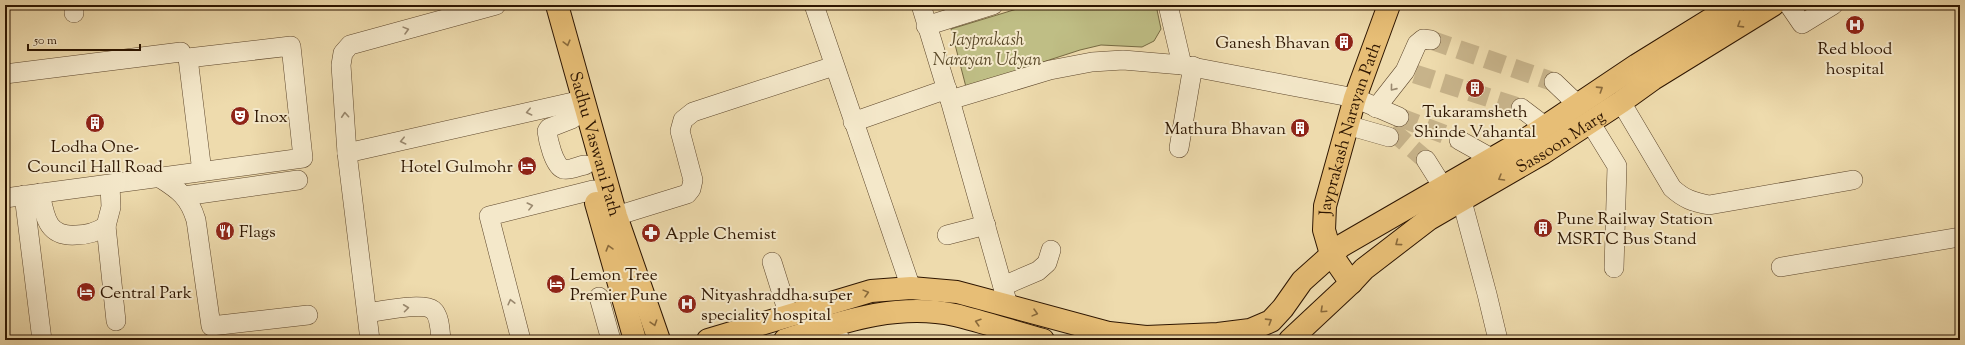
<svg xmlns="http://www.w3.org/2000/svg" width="1965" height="345" font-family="'Sorts Mill Goudy',serif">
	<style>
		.green { fill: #bfbe85; stroke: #766a42 }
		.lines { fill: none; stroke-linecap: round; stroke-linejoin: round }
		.minor-tunnel { stroke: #c7b38a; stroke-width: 19; stroke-dasharray: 19 10; stroke-linecap: butt }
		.minor-casing { stroke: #5d462b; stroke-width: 20 }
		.major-casing { stroke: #2d1500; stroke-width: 24 }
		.minor { stroke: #f4e8ca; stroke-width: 19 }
		.major { stroke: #e7be76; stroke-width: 22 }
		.oneway { stroke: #8a6a3b }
		.oneway2 { stroke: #9a896f }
		.labels { text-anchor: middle; stroke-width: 4; stroke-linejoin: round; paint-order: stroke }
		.park-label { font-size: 17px; font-style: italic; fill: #594828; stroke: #f4e8ca }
		.poi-label { font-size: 17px; fill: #2d1500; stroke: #f4e8ca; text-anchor: start }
		.street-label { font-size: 17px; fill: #2d1500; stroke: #f4e8ca }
	</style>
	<rect width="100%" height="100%" fill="#eedbad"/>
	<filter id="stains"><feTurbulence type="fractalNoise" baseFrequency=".005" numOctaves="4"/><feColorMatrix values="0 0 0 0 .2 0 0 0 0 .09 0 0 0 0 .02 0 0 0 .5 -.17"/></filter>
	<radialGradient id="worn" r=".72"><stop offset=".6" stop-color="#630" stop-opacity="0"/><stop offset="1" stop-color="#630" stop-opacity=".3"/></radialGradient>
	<path class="green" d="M1030,5h126l5,24 -7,12 -12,6 -41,-2 -21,5 -114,37 -15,-58z"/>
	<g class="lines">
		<g class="minor-tunnel">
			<path d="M1431,40l123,42"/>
			<path d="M1415,74l106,34"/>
			<path d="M1399,117l60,23"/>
			<path d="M1391,130l35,30"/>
		</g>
		<defs>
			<g id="minor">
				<path d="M814,5l97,283"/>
				<path d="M921,5l29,95 58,205"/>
				<path d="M1168,5l14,60"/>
				<path d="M1789,5l13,19 31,-19"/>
				<path d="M74,13v-8"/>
				<path d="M926,26l67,-21"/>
				<path d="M5,74l176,-22"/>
				<path d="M1554,82l23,22"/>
				<path d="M950,100l100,-30 42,-8 31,-2 59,5 173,33 44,19"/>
				<path d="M1621,102l51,86c12,11 21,14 37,17l144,-25"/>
				<path d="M1376,108l29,-37 12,-27 6,-5 8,1"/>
				<path d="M1521,108l25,19"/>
				<path d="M572,119l-23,9 -2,3c1,9 7,35 16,38 7,2 15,-3 22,-4"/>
				<path d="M853,122l94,-33"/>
				<path d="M1590,122l27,44 -3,102"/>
				<path d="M1347,125l42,12"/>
				<path d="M1459,140l34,19"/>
				<path d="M1179,148l14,-82"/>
				<path d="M347,153l235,-53"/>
				<path d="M1426,160l17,27"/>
				<path d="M160,178c19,12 29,19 36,42l15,106 97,-11"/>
				<path d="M40,193c5,24 7,44 36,42 11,0 21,-3 30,-9l5,-19 -1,-22"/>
				<path d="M24,195l18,145"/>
				<path d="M184,196l114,-16"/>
				<path d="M5,198l298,-40 -12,-112 -103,12 14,114"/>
				<path d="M1462,201l25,93 11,46"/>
				<path d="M616,216l71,-22 4,-5 2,-9 -13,-49 3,-11 10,-8 141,-46"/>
				<path d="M106,226l10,95"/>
				<path d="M947,235l39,-10"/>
				<path d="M772,262l17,54"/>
				<path d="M1781,267l179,-30"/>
				<path d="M1003,286l35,-15 9,-8 4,-13"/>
				<path d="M599,297l12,43"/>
				<path d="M367,313c13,-2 56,-11 66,-3 7,6 7,21 8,30"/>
				<path d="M827,327l14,13"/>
				<path d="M370,340l-23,-187 -6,-88 2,-12 7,-8 146,-40"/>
				<path d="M521,340l-32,-124 104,-26"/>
			</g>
			<g id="major">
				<path id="s1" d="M557,5l59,211 43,124"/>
				<path d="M596,203l39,137"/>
				<path id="s2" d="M1351,283l-20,-29 -7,-24 1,-24 30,-108 34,-93"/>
				<path d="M708,340l163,-49 40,-3 46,4 152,41 37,4 72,-3 32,-4 21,-9 12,-13 19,-27 39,-35 187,-108 109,-73 97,-60"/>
				<path d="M785,340c54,-17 111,-38 170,-25 29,7 58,17 88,25"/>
				<path id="s3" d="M1290,340l61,-57 13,-14 65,-50 114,-66 78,-51 32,-23 120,-74"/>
			</g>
		</defs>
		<use href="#minor" class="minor-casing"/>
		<use href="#major" class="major-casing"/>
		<use href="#minor" class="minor"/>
		<use href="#major" class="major"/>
	</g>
	<defs><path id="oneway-chevron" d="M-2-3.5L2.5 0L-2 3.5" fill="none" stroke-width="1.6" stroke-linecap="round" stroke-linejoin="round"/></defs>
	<g class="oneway">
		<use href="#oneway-chevron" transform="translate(1740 25) rotate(148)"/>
		<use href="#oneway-chevron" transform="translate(567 43) rotate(75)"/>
		<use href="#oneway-chevron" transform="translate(1600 89) rotate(-33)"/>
		<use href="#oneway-chevron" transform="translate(1501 178) rotate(150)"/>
		<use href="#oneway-chevron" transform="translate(1398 243) rotate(143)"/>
		<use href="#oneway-chevron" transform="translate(609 248) rotate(-106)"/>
		<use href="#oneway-chevron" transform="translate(866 293) rotate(-15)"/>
		<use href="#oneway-chevron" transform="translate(1323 310) rotate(137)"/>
		<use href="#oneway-chevron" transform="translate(1035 313) rotate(15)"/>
		<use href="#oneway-chevron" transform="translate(1269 321) rotate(-32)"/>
		<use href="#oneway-chevron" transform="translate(978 322) rotate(-163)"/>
		<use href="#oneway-chevron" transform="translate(654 323) rotate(72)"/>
	</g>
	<g class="oneway2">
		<use href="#oneway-chevron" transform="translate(406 30) rotate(-15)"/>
		<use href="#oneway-chevron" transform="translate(1393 88) rotate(129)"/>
		<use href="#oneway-chevron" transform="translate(529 112) rotate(167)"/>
		<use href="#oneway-chevron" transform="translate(345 115) rotate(-94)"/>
		<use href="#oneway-chevron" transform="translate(403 141) rotate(167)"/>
		<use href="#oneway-chevron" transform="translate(530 206) rotate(-14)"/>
		<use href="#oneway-chevron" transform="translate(511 302) rotate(-104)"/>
		<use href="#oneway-chevron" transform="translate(406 308) rotate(-7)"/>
	</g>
	<defs>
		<symbol id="hospital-disc" viewBox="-11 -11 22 22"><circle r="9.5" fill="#8f2418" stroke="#f4e8ca"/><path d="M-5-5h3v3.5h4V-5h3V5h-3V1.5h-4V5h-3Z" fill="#fff"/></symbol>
		<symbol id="building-disc" viewBox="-11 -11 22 22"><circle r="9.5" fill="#8f2418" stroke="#f4e8ca"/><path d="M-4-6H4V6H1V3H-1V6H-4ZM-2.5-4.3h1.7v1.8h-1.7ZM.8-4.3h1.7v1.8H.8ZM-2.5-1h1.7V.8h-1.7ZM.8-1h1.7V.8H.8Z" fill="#fff"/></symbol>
		<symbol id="theatre-disc" viewBox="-11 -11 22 22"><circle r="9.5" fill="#8f2418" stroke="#f4e8ca"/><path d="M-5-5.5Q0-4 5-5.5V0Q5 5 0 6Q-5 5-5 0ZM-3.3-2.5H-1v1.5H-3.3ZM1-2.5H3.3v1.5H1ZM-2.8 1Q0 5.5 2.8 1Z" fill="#fff"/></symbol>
		<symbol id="hotel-disc" viewBox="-11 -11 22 22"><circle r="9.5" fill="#8f2418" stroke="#f4e8ca"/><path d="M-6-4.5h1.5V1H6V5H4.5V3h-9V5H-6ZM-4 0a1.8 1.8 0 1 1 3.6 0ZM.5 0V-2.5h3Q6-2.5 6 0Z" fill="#fff"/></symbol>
		<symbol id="restaurant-disc" viewBox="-11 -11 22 22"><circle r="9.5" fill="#8f2418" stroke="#f4e8ca"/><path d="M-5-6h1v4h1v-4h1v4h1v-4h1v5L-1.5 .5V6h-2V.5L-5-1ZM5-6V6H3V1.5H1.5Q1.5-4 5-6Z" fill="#fff"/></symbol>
		<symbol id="pharmacy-disc" viewBox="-11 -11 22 22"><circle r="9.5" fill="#8f2418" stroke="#f4e8ca"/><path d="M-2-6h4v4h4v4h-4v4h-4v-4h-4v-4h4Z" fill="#fff"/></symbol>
	</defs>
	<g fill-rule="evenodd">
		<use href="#hospital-disc" x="1844" y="14" width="22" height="22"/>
		<use href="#building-disc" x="1333" y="31" width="22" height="22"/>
		<use href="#building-disc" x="1464" y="77" width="22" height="22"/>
		<use href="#theatre-disc" x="229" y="105" width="22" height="22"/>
		<use href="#building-disc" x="84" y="112" width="22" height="22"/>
		<use href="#building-disc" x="1289" y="117" width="22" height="22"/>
		<use href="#hotel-disc" x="516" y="155" width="22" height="22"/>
		<use href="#building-disc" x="1532" y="217" width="22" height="22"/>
		<use href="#restaurant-disc" x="214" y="220" width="22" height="22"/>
		<use href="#pharmacy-disc" x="640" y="222" width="22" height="22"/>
		<use href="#hotel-disc" x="545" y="273" width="22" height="22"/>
		<use href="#hotel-disc" x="75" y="281" width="22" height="22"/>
		<use href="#hospital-disc" x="676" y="293" width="22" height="22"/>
	</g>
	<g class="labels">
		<g class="park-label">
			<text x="987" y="45">Jayprakash<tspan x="987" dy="20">Narayan Udyan</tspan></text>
		</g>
		<g class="poi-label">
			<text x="1330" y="48" text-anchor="end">Ganesh Bhavan</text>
			<text x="1855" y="54" text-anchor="middle">Red blood<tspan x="1855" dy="20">hospital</tspan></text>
			<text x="1475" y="117" text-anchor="middle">Tukaramsheth<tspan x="1475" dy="20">Shinde Vahantal</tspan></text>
			<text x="254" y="122">Inox</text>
			<text x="1286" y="134" text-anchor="end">Mathura Bhavan</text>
			<text x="95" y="152" text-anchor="middle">Lodha One-<tspan x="95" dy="20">Council Hall Road</tspan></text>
			<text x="513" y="172" text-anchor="end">Hotel Gulmohr</text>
			<text x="1557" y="224">Pune Railway Station<tspan x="1557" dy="20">MSRTC Bus Stand</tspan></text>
			<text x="239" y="237">Flags</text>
			<text x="665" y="239">Apple Chemist</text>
			<text x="570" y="280">Lemon Tree<tspan x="570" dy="20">Premier Pune</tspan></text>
			<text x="100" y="298">Central Park</text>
			<text x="701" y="300">Nityashraddha super<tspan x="701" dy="20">speciality hospital</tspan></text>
		</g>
		<g class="street-label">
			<text dy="6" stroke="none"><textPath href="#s2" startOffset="165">Jayprakash Narayan Path</textPath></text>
			<text dy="6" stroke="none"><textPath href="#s3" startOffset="337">Sassoon Marg</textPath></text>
			<text dy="6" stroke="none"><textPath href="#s1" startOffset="144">Sadhu Vaswani Path</textPath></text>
		</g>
	</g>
	<rect width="1965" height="345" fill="none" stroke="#eedbad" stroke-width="20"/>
	<rect x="6" y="6" width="1953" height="333" fill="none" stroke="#2d1500" stroke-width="2"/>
	<rect x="10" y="10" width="1945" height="325" fill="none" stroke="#2d1500"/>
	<path d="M28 44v6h112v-6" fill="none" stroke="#2d1500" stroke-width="2"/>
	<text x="34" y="44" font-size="12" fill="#2d1500" stroke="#f4e8ca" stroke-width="3" paint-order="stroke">50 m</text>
	<rect width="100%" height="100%" filter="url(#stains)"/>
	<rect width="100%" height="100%" fill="url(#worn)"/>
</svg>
